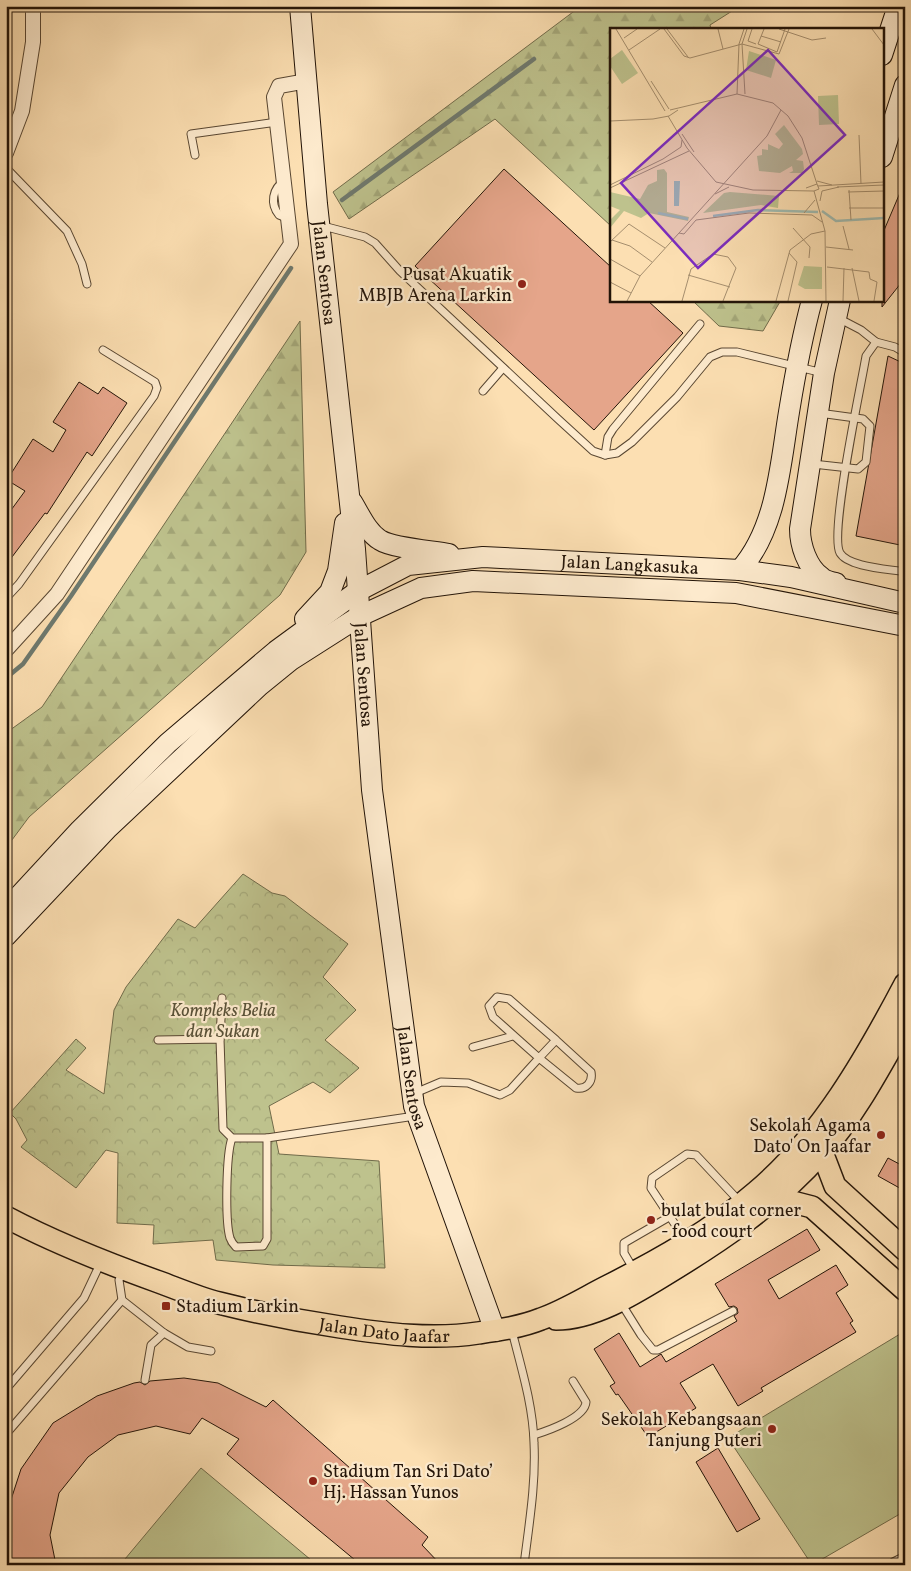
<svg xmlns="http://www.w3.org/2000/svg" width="911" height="1571" font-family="Vollkorn,serif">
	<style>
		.green { fill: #bec28d; stroke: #706b4a }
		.forest { fill: url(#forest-firs); stroke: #706b4a }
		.park { fill: url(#park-crowns); stroke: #706b4a }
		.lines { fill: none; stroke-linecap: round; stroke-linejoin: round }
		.stream { stroke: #6e796e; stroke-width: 4.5 }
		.building { fill: #e5a58a; stroke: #231408 }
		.lane-casing { stroke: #594732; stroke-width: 9 }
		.street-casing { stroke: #594732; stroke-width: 16 }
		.secondary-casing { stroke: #231408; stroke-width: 22 }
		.primary-casing { stroke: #231408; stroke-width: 24 }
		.lane { stroke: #fdeacd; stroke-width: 7 }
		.street { stroke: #fdeacd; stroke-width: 14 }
		.secondary { stroke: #fdeacd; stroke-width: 20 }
		.primary { stroke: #fcdfb2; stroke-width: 21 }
		.poi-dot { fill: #8f2418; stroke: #fdeacd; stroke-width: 2 }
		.labels { text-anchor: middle; stroke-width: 4.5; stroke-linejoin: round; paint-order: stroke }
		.street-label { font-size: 18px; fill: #231408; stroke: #fdeacd }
		.poi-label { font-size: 18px; fill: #231408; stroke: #fdeacd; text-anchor: end }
		.park-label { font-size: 18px; font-style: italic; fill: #595137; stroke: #fdeacd }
		.inset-river { fill: none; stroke: #a0bcb2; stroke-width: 2.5 }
		.inset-road { fill: none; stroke: #a58e6e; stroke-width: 1 }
		.view { fill: #7b2cbf; fill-opacity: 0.15; stroke: #7b2cbf; stroke-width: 2.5 }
		.inset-edge { fill: none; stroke: #231408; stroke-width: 2.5 }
	</style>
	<defs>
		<pattern id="forest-firs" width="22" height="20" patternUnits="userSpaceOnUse" patternTransform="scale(1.25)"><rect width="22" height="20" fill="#bec28d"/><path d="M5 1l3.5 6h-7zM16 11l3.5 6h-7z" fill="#a3a678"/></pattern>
		<pattern id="park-crowns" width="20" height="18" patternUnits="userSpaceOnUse" patternTransform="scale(1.25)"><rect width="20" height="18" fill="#bec28d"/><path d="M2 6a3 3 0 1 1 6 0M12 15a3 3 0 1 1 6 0" fill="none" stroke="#a3a678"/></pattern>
	</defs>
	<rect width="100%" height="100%" fill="#fcdfb2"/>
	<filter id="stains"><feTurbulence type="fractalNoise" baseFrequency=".004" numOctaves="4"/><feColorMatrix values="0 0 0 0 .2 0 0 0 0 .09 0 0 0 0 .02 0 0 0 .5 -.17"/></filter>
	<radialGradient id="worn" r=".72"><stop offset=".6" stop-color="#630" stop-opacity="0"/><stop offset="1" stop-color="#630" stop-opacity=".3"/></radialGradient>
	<g class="green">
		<path d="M905,1331v180l-93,54 -84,-127z"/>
		<path d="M201,1468l116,97h-197z"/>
	</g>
	<g class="forest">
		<path d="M581,6h159l-30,19 1,4h-100v197l-116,-107 -146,100 -16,-27z"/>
		<path d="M692,300h89l-18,31 -44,-5z"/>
		<path d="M300,321l6,231 -26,43 -251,222 -23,31v-115l36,-26z"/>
	</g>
	<path class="park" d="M243,874l29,19 13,3 63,48 -25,33 33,33 -31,30 34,28 -29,25 -17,-11 -44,24 10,48 100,7 6,107 -112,-3 -57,-5 -3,-20 -60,4 1,-19 -37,-2 1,-70 -12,-3 -30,38 -55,-41 6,-7 -11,-21 -6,-6 66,-74 10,9 -20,22 38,24 10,-84 12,-23 52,-68 17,9z"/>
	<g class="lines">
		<g class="stream">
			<path d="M342,200l192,-141"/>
			<path d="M6,678l17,-14 48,-68 220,-328"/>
		</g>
	</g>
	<g class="building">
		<path d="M504,169l107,98v33h36l36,33 -89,97 -179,-164z"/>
		<path d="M905,181v97l-23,29v-72z"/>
		<path d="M888,356l17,8v130l-3,13 3,1v38l-49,-10z"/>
		<path d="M79,382l19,12 5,-7 24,16 -35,53 -5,-4 -40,62 -2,-1 -39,52v-48l19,-26 -18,-11 26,-41 20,13 13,-22 -13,-8z"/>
		<path d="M888,1158l17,9v24l-27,-15z"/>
		<path d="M807,1229l13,21 -52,30 11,19 57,-34 12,20 -12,8 17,28 -3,2 6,9 -95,56 2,3 -25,15 -25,-42 -33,19 16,25 -48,29 -30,-43 -2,1 -6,-9 5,-3 -21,-34 25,-16 21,34 21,-13 5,8 71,-41 -3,-5 4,-3 -1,-5 -3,-2 -5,1 -14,-23z"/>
		<path d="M184,1378l34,5 48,24 7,-7 155,137 -6,8 19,20h-80l-134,-111 12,-15 -37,-21 -12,16 -34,-8 -38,9 -30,22 -29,36 -9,42 6,30h-50v-50l15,-46 32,-46 44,-27 37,-13 6,-1 5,3 5,-4z"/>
		<path d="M718,1448l42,71 -23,13 -41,-70z"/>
	</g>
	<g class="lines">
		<defs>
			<g id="lane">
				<path d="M195,155l-4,-21 86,-12"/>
				<path d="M6,168l61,63 15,33 5,20"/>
				<path d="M285,181c-13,7 -15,23 -6,34l10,4"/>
				<path d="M323,226l42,11 10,6 25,28 158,148 35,32 12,4 12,-2 15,-11 45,-45 33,-40 12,-5h15l86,21"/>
				<path d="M838,318l23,12 15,12"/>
				<path d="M905,353l-10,-6 -19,-5 -10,14c-5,30 -37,178 -26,197 8,14 49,16 65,19"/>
				<path d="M483,391l20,-23"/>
				<path d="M605,455l3,-18 5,-8 87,-105"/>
				<path d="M813,464l45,5 8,-7 4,-36 -7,-7 -44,-6"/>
				<path d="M6,598l13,-14 135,-188 3,-8 -2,-6 -52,-32"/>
				<path d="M220,1039l2,-41"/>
				<path d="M158,1040l62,-1 3,90 9,9h35"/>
				<path d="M473,1047l40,-11"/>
				<path d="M415,1093l26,-11 27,1 32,12 10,-5 29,-32 37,30c10,2 17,-6 15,-16l-35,-32 -17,18 -46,-41 -4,-11 8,-9 12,2 47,41"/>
				<path d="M232,1138c-6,16 -7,83 -2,100 1,3 4,7 6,9l27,-1 4,-7v-101l148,-22"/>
				<path d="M686,1241l-35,-53 1,-10 35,-24 9,1 44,47"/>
				<path d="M634,1270l-10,-17v-10l45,-26"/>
				<path d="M123,1271l-4,9 3,20 42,33 24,14 23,4"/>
				<path d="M621,1303l20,32 12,15h5l75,-39"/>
				<path d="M512,1331c9,36 21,74 22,112 2,41 -5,81 -10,122"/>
				<path d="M145,1380l6,-35 13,-12"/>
				<path d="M6,1389l78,-91 17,-36"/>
				<path d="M6,1434l116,-134"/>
				<path d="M534,1435c13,-4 51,-17 52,-33l-13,-21"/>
			</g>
			<g id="street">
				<path d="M6,153l16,-42 11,-69v-36"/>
				<path d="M6,650l51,-56 234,-350 -17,-147 5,-11 28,-5"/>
				<path d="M895,1565l10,-5"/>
			</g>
			<g id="secondary">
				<path id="s1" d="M300,6l17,198 38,345 17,241 42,316 81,225"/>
				<path d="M882,55l16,-49"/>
				<path d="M882,157l23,-72"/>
				<path d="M352,502c8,13 15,30 28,38 12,8 53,11 69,14"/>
				<path d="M740,570c37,-42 40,-104 49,-158 6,-37 13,-75 23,-112"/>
				<path d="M836,583c-5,-1 -12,-3 -15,-6 -14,-10 -21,-32 -21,-48l24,-156 16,-73"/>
				<path d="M305,619l25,-27 8,-21 7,-48"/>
				<path id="s2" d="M6,910l74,-80 88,-87 108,-92 82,-60 50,-26 75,-8 257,13 51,7 114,26"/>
				<path d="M6,936l102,-108 151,-142 32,-26 69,-44 61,-28 52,-7 263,12 169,33"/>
			</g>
			<g id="primary">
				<path d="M822,1152l13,34 70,64"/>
				<path d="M777,1198l35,9 93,83"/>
				<path id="s3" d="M6,1217c49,26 100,46 153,65 19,7 40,16 60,21 40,10 80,18 121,24 45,7 93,13 138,6 21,-3 43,-6 63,-14 23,-8 45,-22 67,-33 53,-27 103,-55 148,-94 65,-55 110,-134 149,-208"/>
				<path d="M556,1319c37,0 76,-24 107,-43 58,-35 113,-72 158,-123 34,-38 59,-86 84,-130"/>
			</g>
		</defs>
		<use href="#lane" class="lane-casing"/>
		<use href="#street" class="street-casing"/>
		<use href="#secondary" class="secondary-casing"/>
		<use href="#primary" class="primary-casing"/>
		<use href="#lane" class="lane"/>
		<use href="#street" class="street"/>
		<use href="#secondary" class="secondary"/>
		<use href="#primary" class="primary"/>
	</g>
	<g class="poi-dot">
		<circle cx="522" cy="284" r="5"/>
		<circle cx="881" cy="1135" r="5"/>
		<circle cx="651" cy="1220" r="5"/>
		<rect x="161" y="1301" width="10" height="10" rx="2.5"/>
		<circle cx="772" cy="1429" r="5"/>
		<circle cx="313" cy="1481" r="5"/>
	</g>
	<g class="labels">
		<g class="street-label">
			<text dy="6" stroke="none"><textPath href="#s1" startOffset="268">Jalan Sentosa</textPath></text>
			<text dy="6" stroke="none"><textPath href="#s2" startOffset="755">Jalan Langkasuka</textPath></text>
			<text dy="6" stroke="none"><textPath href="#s1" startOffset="672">Jalan Sentosa</textPath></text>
			<text dy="6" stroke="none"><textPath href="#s1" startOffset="1078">Jalan Sentosa</textPath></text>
			<text dy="6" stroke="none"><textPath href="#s3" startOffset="398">Jalan Dato Jaafar</textPath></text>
		</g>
		<g class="poi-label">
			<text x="512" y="280">Pusat Akuatik<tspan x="512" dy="21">MBJB Arena Larkin</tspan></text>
			<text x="871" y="1131">Sekolah Agama<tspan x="871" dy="21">Dato' On Jaafar</tspan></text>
			<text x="661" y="1216" text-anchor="start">bulat bulat corner<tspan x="661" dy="21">- food court</tspan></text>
			<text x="176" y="1312" text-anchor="start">Stadium Larkin</text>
			<text x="762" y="1425">Sekolah Kebangsaan<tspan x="762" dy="21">Tanjung Puteri</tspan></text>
			<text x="323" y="1477" text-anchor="start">Stadium Tan Sri Dato’<tspan x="323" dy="21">Hj. Hassan Yunos</tspan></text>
		</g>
		<g class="park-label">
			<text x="223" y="1016">Kompleks Belia<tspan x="223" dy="21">dan Sukan</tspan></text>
		</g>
	</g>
	<g transform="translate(610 28)">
		<rect width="274" height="274" fill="#fcdfb2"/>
		<path d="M12,22l16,23 -16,11 -12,-18v-7zM139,23l27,9 -5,18 -25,-8zM228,67l1,29 -20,1 -1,-29zM194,238l18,1v22h-17l-7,-4z" fill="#bec28d"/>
		<path d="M54,141l3,4v39l22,5 -1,4 -39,-8 -8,5 -17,-7 -14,17v-8l10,-10 -10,-4v-14l30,7 8,-14 9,-4v-11zM120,164l49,4 -1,12 -17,-3 -58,8 21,-20z" fill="#bec28d"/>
		<path d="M174,97l18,24 1,5 -7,6 7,1 1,8 -2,4h-13l4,-2 -1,-5 -12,7 -21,-2 -2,-15 5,-1v-6l6,1v-6l11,5 4,-5 -8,-10z" fill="#bec28d"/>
		<path d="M64,153h6l-1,25h-5z" fill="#a0bcb2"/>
		<path class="inset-river" d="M212,183l14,10 48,-3M48,185l30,6M103,188l45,-6 60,2"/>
		<path class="inset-road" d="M6,1l49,82M54,1l20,27 6,2 52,-14 37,10 10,-25M57,1l21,28M108,1l5,20M142,1l-4,12 8,3M154,1l-6,15 19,8 8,-23M169,1l33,11 14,-2M262,1l12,16M151,8l20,6M14,10l13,-9M19,22l31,-21M41,53l18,28M127,66l2,-50 5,-15M135,66l-3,-50 5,-15M60,82l67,-16 36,9 15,13 14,22 15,46M58,88l19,32 29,34 37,8 61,1 11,40 1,70M0,93l43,-2 16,-3 9,-6M72,106l12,18M249,107l2,49M207,153l15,4M0,157l53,-26 18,-12 1,-7M208,158l66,-4M227,159l47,-2M0,160l79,-37M196,160l11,-4 2,5 -5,2M239,162l2,30M238,164l36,-1M105,166l14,-7M210,173l2,-10 17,-4M239,180h35M194,185l11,-13M233,198l6,23M183,200l17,19 -1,11M69,205l5,1 12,-14 53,-7 63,2 10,7M2,212l18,6 22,16M0,214l19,-18 36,24M216,219l27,3M0,231l30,17M217,239l42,5 1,7 7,3 -3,19M242,240l7,33M78,247l42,12M0,254l21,11M17,273l13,-25 127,-140 14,-26M72,273l9,-32 22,-15 15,3 8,11 -13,33M166,273l14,-51 21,-16 14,-3M178,273l9,-39 -8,-9M233,273l1,-33"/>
		<path class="view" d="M158,22l77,85 -147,133 -77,-85z"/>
		<rect width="274" height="274" class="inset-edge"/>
	</g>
	<rect width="911" height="1571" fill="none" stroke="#fcdfb2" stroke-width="25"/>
	<rect x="8" y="8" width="896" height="1556" fill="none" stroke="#231408" stroke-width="2.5"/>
	<rect x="12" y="12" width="886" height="1546" fill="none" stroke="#231408"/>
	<rect width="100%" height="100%" filter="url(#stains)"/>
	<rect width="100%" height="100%" fill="url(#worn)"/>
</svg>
